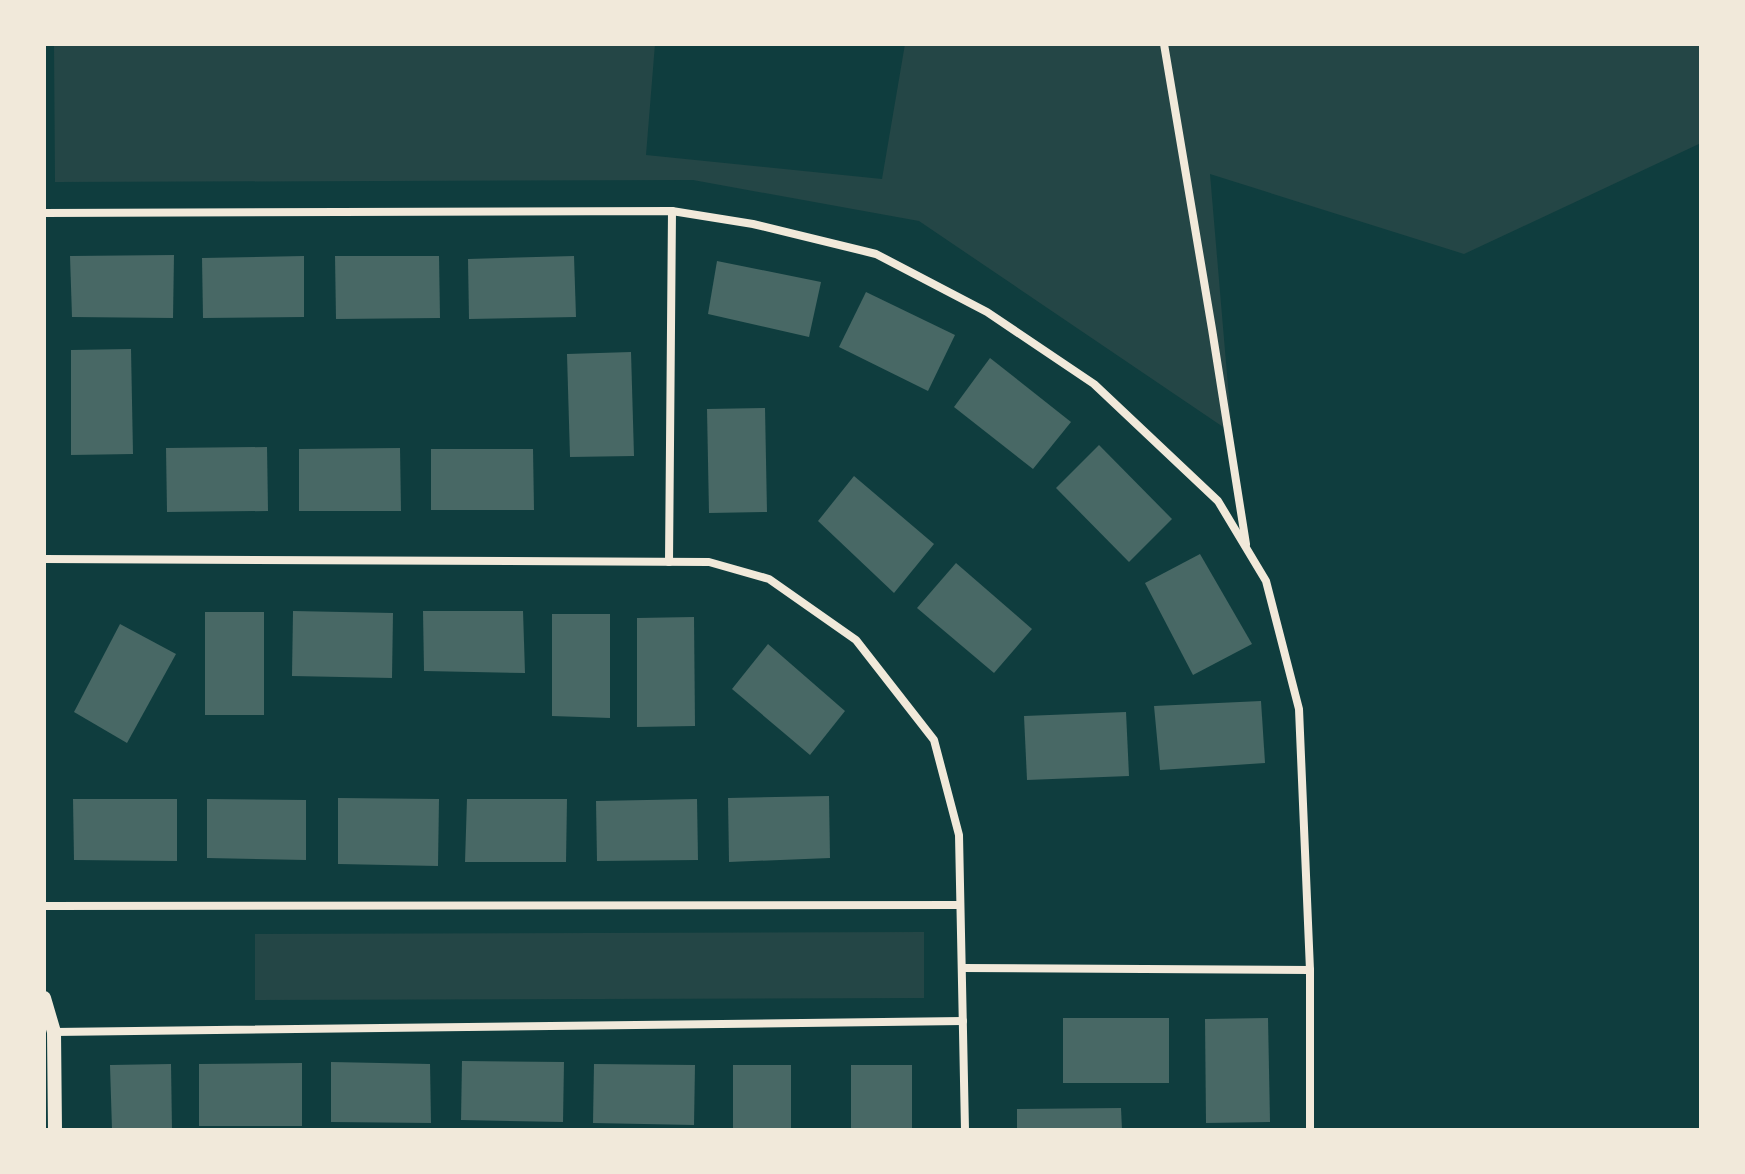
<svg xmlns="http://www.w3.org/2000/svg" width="1745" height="1174" font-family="Roboto,sans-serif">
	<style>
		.green { fill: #244646 }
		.building { fill: #486865 }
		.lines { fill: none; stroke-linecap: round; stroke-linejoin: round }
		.minor { stroke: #f1e9da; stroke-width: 8 }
		.tertiary { stroke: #f1e9da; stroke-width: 14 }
	</style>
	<rect width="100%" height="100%" fill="#0f3d3e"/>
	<g class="green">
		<path d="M54,44h601l-9,111 236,24 23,-135h796v99l-237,111 -254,-80 22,259 -313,-212 -226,-41 -638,2z"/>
		<path d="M924,932v66l-669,2v-66z"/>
	</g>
	<g class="building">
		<path d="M174,255l-1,63 -101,-1 -2,-61z"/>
		<path d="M304,256v61l-101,1 -1,-60z"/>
		<path d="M335,256h104l1,62 -104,1z"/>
		<path d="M574,256l2,61 -107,2 -1,-60z"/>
		<path d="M717,261l104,21 -12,55 -101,-23z"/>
		<path d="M866,292l89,43 -27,56 -89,-44z"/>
		<path d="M131,349l2,105 -62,1v-105z"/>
		<path d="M631,352l3,104 -64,1 -3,-103z"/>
		<path d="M990,358l81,64 -38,47 -79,-62z"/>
		<path d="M765,408l2,104 -58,1 -2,-104z"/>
		<path d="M1099,445l73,74 -43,43 -73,-74z"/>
		<path d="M267,447l1,64 -101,1 -1,-64z"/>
		<path d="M400,448l1,63h-102v-62z"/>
		<path d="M431,449h102l1,61h-103z"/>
		<path d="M854,476l80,68 -40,49 -76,-72z"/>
		<path d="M1200,554l52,90 -59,31 -48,-92z"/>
		<path d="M956,563l76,66 -38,44 -77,-65z"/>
		<path d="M293,611l100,2 -1,65 -100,-2z"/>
		<path d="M423,611h100l2,62 -101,-2z"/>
		<rect x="205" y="612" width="59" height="103"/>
		<path d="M552,614h58v104l-58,-2z"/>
		<path d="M694,617l1,109 -58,1v-109z"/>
		<path d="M120,624l56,30 -49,89 -53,-31z"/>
		<path d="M768,644l77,67 -35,44 -78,-66z"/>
		<path d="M1261,701l4,62 -105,7 -6,-64z"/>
		<path d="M1126,712l3,64 -102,4 -3,-64z"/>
		<path d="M829,796l1,62 -101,4 -1,-64z"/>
		<path d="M338,798l101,1 -1,67 -100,-2z"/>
		<path d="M73,799h104v62l-103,-1z"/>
		<path d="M207,799l99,1v60l-99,-2z"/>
		<path d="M467,799h100l-1,63h-101z"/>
		<path d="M697,799l1,61 -101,1 -1,-60z"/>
		<rect x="1063" y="1018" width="106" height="65"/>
		<path d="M1268,1018l2,104 -64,1 -1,-104z"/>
		<path d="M462,1061l102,1 -1,60 -102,-2z"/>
		<path d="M331,1062l99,2 1,59 -100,-1z"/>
		<path d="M302,1063v63h-103v-62z"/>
		<path d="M171,1064l1,66h-60l-2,-65z"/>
		<path d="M594,1064l101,1 -1,60 -101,-2z"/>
		<rect x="733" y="1065" width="58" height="65"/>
		<rect x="851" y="1065" width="61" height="65"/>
		<path d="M1121,1108l1,22h-105v-21z"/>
	</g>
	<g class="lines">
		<g class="minor">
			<path d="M1164,44l48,285 34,215"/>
			<path d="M44,213l628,-2 81,13 123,30 111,58 107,72 124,117 48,80 33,128 11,261v160"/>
			<path d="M44,559l665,3 60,17 87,61 78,100 25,95 6,295"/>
			<path d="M669,562l3,-351"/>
			<path d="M44,906l916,-1"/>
			<path d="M962,968l348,2"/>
			<path d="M54,1032l909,-11"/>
		</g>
		<path class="tertiary" d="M44,998l10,34 1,98"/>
	</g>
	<rect width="1745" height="1174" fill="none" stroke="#f1e9da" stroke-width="92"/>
</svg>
